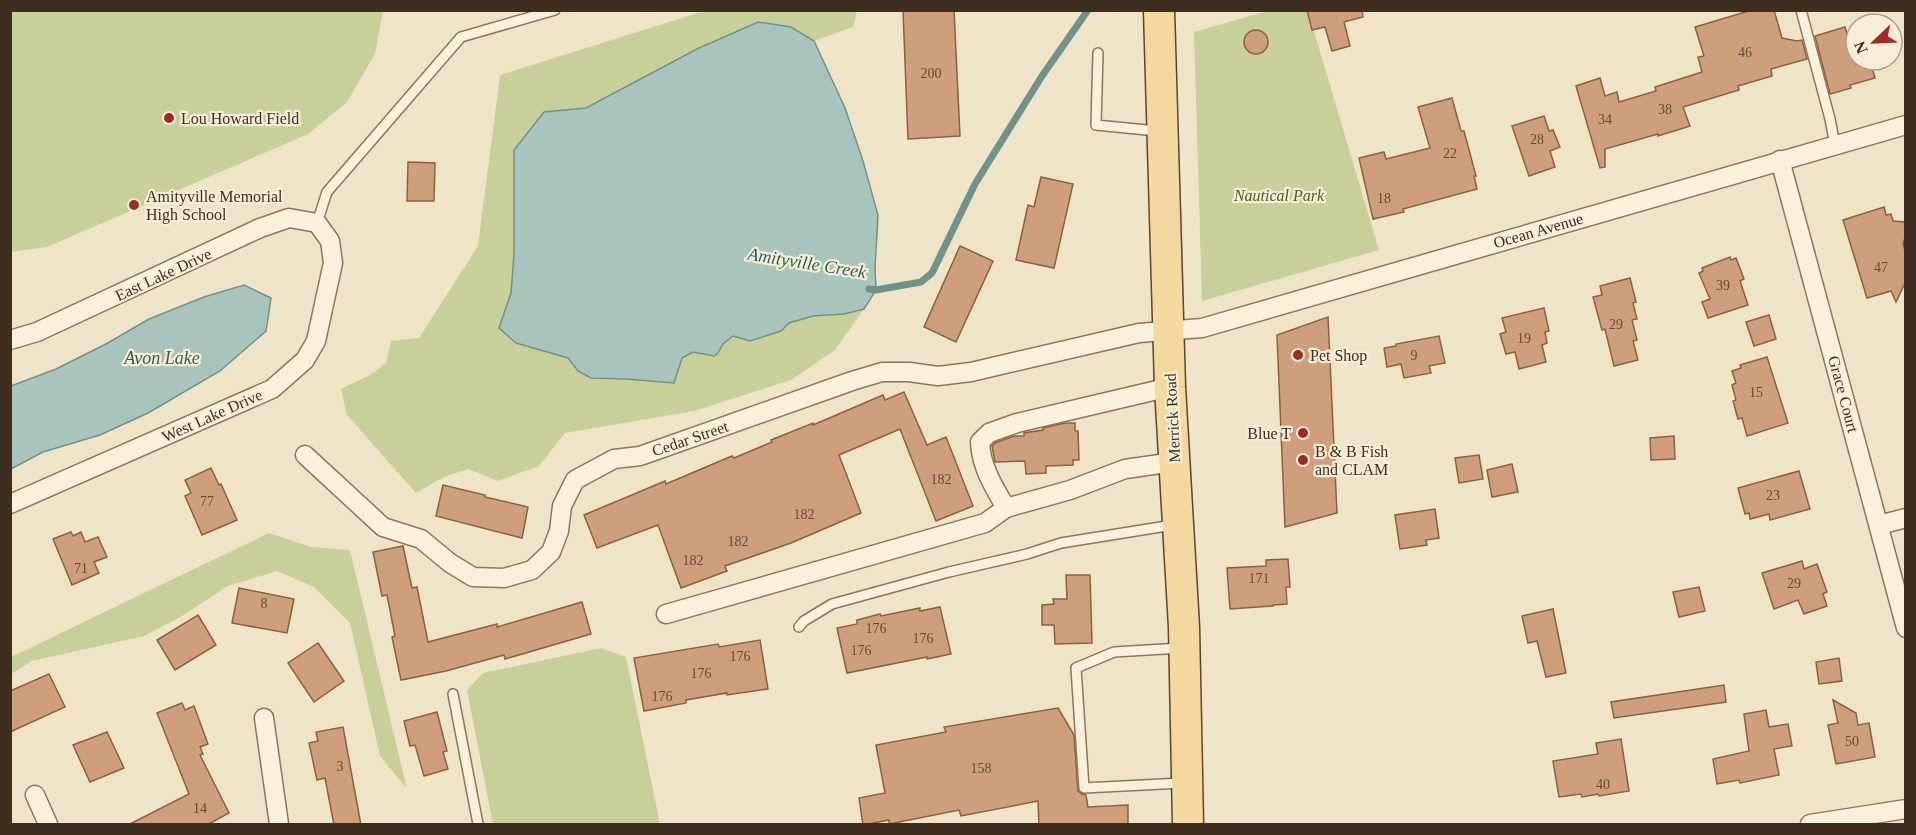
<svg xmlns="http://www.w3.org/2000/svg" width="1916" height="835" font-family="Georgia,serif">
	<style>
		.green { fill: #c9cf9b }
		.water { fill: #a9c4bc; stroke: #6f938a; stroke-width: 1.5 }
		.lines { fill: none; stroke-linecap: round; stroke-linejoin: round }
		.stream { stroke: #6f938a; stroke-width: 7 }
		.building { fill: #cf9f7d; stroke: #8d5f41; stroke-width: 1.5 }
		.service-casing { stroke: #8d765c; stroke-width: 12 }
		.minor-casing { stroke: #8d765c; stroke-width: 21 }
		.primary-casing { stroke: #5b4430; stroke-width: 33 }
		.service { stroke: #faf1dc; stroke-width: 9 }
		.minor { stroke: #faf1dc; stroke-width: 18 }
		.primary { stroke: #f3d9a0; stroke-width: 30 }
		.poi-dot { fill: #9e2a2b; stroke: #f7eed8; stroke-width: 2 }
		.labels { text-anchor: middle; stroke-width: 4.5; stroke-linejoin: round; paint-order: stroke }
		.number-label { font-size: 14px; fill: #624a37 }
		.poi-label { font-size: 16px; fill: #3d2e20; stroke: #f7eed8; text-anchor: start }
		.park-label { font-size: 16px; font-style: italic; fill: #4d5a26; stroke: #f7eed8 }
		.street-label { font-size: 16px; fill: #3d2e20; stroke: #f7eed8 }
		.water-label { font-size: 18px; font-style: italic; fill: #2f5d5a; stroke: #f7eed8 }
	</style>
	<rect width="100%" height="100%" fill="#f0e4c8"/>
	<g class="green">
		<path d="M11,10h372v1l-8,43 -28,48 -39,32 -261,113 -36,5z"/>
		<path d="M704,11h153l-4,16 -39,14 -23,-14 -94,22 -111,59 -42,4 -30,142 -3,39 -11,35 24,17 44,13 10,13 49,8 46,4 8,-25 12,-6 21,4 4,-3 5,-9 10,-8 18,5 30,-10 8,-8 24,-7 31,-2 20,-5 -29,41 -44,30 -97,31 -129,22 -26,33 -41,15 -30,-12 -24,8 -28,16 -69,-78 -6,-26 29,-14 16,-12 5,-22 28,-3 59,-92 22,-171z"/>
		<path d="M1267,11h41l71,239 -177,51 -8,-269z"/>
		<path d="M269,533l42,14 39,3 57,239 -27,-33 -30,-133 -36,-36 -37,-16 -49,15 -46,30 -38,20 -112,25 -21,13v-17z"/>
		<path d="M601,648l25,9 34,167h-167l-26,-134 16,-17z"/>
	</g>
	<g class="water">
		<path d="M758,22l33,5 23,14 31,67 18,53 15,54 -3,53 1,22 -12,19 -20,5 -31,2 -24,7 -8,8 -31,10 -17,-5 -10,8 -5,9 -4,3 -21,-4 -11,6 -8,25 -47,-4 -36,-1 -13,-7 -10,-13 -52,-15 -17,-15 12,-35 3,-39v-104l30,-38 42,-4 111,-59z"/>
		<path d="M244,285l27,13 -5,33 -46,40 -72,42 -48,22 -57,17 -32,17v-83l45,-17 50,-25 43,-25 55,-22z"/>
	</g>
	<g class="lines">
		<path class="stream" d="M869,289l7,1 45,-8 11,-9 43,-89 67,-108 46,-66"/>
	</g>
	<g class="building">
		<path d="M903,10h51l6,126 -52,3z"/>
		<path d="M1307,10h55l1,7 -19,5 6,24 -18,5 -7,-24 -13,3z"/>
		<path d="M1752,10h22l8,28 15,3 5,-1 5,19 -36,10 1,7 -34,10 1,4 -56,17 7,19 -32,10v-2l-53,15v18l-5,1 -24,-82 24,-8 5,18 12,-4 2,10 37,-11 -1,-4 47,-15 -4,-15 6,-1 -9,-29z"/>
		<path d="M1845,27l5,16 6,-1v22l14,-4 5,18 -25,7 1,3 -21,6 -15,-58z"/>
		<circle cx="1256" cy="42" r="12"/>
		<path d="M1452,98l9,33h3l12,45h-2l3,13 -74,20 1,3 -31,7 -14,-61 25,-6 2,7 44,-11 -12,-41z"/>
		<path d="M1544,116l5,15 4,-1 7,17 -10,4 5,16 -26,9 -17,-50z"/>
		<path d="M408,162l27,1 -1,38h-27z"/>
		<path d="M1041,177l32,7 -19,84 -38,-8 12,-55 6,2z"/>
		<path d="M1884,207l2,8 5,-1 2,7 12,1v16l-2,5 2,8v32l-9,19 -5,-11 -24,7 -24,-78z"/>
		<path d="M960,246l33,15 -37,81 -32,-15z"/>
		<path d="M1730,257l1,3 5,-2 8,21 -4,2 8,24 -40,13 -6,-16 8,-3 -11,-26 4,-2 -1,-3z"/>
		<path d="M1630,278l6,24 -3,1 4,16 -5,1 5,20 -4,1 5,19 -24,6 -9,-37 -3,1 -9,-33 9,-2 -2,-9z"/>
		<path d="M1544,308l5,23 -4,1 2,11 -5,2 4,17 -27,7 -4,-17 -9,2 -6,-20 6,-2 -4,-14z"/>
		<path d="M1769,315l7,24 -22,7 -8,-24z"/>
		<path d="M1328,317l9,196 -52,14 -8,-192z"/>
		<path d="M1439,336l6,27 -16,3 2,7 -27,5 -3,-14 -14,3 -3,-19 12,-2v-2z"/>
		<path d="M1767,357l21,66 -41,13 -5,-18 -4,1 -5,-18 3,-1 -4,-15 4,-2 -4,-12 9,-3 -1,-3z"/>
		<path d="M904,392l23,53 19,-8 27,69 -37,15 -36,-92 -61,26 22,58 -70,30 -66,23 2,5 -46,17 -23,-63 -61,23 -13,-33 81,-34 1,3 66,-28 2,2 38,-16 -1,-2 42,-17v2l70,-30 2,5z"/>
		<path d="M1065,423h10v8h3l1,29h-6v5l-27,1v7l-20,1 -1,-13 -30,1 -3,-16 3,-3 19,-7h10v-3l19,-3v-2z"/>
		<path d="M1674,436l1,23 -24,1 -1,-22z"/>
		<path d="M1479,455l4,24 -24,4 -4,-25z"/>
		<path d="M1512,464l6,28 -26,5 -5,-27z"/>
		<path d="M211,468l8,17 2,-1 16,36 -35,15 -17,-39 6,-3 -6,-13z"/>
		<path d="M1799,471l11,38 -40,11 -1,-6 -19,5 -1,-6 -4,1 -7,-26z"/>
		<path d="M443,485l42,10v2l43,10 -6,31 -86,-22z"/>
		<path d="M1435,509l4,29 -13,2 1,5 -27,4 -5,-34z"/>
		<path d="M71,532l2,4 8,-4 4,10 13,-5 9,20 -13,5 5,11 -27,12 -19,-46z"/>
		<path d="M403,546l9,42 5,-1 11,55 69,-18v3l85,-25 9,32 -86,25 -1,-4 -58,16 -45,9 -9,-43 3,-1 -8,-41 -5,1 -9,-44z"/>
		<path d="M1288,559l2,28h-4l1,17 -14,1v1l-43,3 -3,-41 39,-2v-6z"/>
		<path d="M1802,561l2,8 13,-5 10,28 -4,2 4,12 -23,8 -6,-14 -24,9 -12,-36z"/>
		<path d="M1066,575h24l2,68 -37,1 -1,-19h-12v-20l12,-1 -1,-5h14z"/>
		<path d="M1699,587l6,24 -26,6 -6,-25z"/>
		<path d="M239,588l55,11 -7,34 -55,-10z"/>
		<path d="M940,607l11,47 -24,5v-2l-80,16 -10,-45 20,-4v-4l23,-6 1,2 39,-8v3z"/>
		<path d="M1553,609l13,64 -20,4 -9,-36 -9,2 -6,-27z"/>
		<path d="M198,615l18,30 -41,25 -18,-30z"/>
		<path d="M760,640l8,49 -41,6v-2l-41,7v3l-42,8 -10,-53 84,-14 1,3z"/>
		<path d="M318,643l26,38 -30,21 -26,-39z"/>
		<path d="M1839,658l3,23 -23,3 -3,-22z"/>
		<path d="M49,674l16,33 -55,25v-41z"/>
		<path d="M1724,685l2,17 -112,16 -3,-16z"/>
		<path d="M1833,700l23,13 2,12 11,-2 6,34 -39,7 -8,-39 10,-2z"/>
		<path d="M182,703l3,7 9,-4 14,38 -8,3 3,7 -3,1 29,58 -22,12h-79l61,-31 -32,-81z"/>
		<path d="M1058,708l16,27 4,56 4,3 4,1 2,12 40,-2v20h-89l-1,-24 -77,15 -2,-6 -70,14v-4l-26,5 -4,-27 26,-5 -9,-48 70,-13 -2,-5z"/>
		<path d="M1766,710l3,17 19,-3 4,22 -18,3 5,26 -39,8 -1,-3 -22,4 -4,-25 36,-8 -5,-37z"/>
		<path d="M437,712l10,39 -4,1 5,17 -24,7 -9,-31 -5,1 -6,-25z"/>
		<path d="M343,727l18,98h-27l-9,-47 -8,2 -8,-37 9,-2 -2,-9z"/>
		<path d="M107,732l17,36 -34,14 -17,-37z"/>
		<path d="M1621,739l8,52 -30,5 -1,-2 -16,3 -1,-3 -22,3 -6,-36 45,-7 -2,-11z"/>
	</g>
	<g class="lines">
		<defs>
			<g id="service">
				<path d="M1801,10l29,109 5,26"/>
				<path d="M1098,53l-2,72 61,6"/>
				<path d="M317,223l10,-31 134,-155 94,-27"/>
				<path d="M799,627l5,-6 28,-17 117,-32 78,-18 34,-11 112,-18"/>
				<path d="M1181,648l-67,4 -38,16 8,120 98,-5"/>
				<path d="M453,694l25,130"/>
			</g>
			<g id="minor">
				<path d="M1780,160l126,468"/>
				<path d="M10,340l27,-8 223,-104 29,-10 28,5 13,18 3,22 -17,78 -11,19 -33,29 -262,115"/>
				<path d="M305,455l78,72 38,12 29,24 23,14 31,1 28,-8 19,-18 8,-21 3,-25 13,-26 39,-21 26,-3 212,-75 30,-9h27l29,4 33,-4 168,-39 63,-5 704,-203"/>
				<path d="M1006,508c-12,-21 -25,-41 -26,-66l9,-9 28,-10 153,-36"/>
				<path d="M1879,525l27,-7"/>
				<path d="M666,614l319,-91 21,-15 64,-18 55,-21 49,-7"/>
				<path d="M264,718l15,106"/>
				<path d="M35,795l13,29"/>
				<path d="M1810,824l96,-15"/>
			</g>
			<path id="primary" d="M1159,10l11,377 14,240 4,197"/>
		</defs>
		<use href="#service" class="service-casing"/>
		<use href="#minor" class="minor-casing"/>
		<use href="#primary" class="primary-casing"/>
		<use href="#service" class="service"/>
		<use href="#minor" class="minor"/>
		<use href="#primary" class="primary"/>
	</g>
	<g class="poi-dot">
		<circle cx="169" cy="118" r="6"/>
		<circle cx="134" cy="205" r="6"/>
		<circle cx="1298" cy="355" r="6"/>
		<circle cx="1303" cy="433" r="6"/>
		<circle cx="1303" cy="460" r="6"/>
	</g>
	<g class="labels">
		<g class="number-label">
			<text x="1745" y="57">46</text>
			<text x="931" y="78">200</text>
			<text x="1665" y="114">38</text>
			<text x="1605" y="124">34</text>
			<text x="1537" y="144">28</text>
			<text x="1450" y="158">22</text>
			<text x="1384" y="203">18</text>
			<text x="1881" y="272">47</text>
			<text x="1723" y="290">39</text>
			<text x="1616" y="329">29</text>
			<text x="1524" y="343">19</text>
			<text x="1414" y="360">9</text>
			<text x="1756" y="397">15</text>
			<text x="941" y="484">182</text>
			<text x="1773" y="500">23</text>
			<text x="207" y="506">77</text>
			<text x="804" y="519">182</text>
			<text x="738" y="546">182</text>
			<text x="693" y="565">182</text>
			<text x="81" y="573">71</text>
			<text x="1259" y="583">171</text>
			<text x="1794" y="588">29</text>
			<text x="264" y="608">8</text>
			<text x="876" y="633">176</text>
			<text x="923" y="643">176</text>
			<text x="861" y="655">176</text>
			<text x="740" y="661">176</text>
			<text x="701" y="678">176</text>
			<text x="662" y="701">176</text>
			<text x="1852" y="746">50</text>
			<text x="340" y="771">3</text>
			<text x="981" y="773">158</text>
			<text x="1603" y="789">40</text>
			<text x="200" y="813">14</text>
		</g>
		<g class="poi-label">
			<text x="181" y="124">Lou Howard Field</text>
			<text x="146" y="202">Amityville Memorial<tspan x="146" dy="18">High School</tspan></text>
			<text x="1310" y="361">Pet Shop</text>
			<text x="1291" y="439" text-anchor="end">Blue T</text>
			<text x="1315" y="457">B &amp; B Fish<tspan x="1315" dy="18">and CLAM</tspan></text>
		</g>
		<g class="park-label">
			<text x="1279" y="201">Nautical Park</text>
		</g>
		<g class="street-label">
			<text transform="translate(1538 230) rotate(-16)" y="6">Ocean Avenue</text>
			<text transform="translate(163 274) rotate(-25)" y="6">East Lake Drive</text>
			<text transform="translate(1844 394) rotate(75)" y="6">Grace Court</text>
			<text transform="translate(212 415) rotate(-24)" y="6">West Lake Drive</text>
			<text transform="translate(1172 418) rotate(-93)" y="6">Merrick Road</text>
			<text transform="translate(690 438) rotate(-19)" y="6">Cedar Street</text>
		</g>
		<g class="water-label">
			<text transform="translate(807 263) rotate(9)" y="6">Amityville Creek</text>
			<text x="162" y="364">Avon Lake</text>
		</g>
	</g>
	<rect width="1916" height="835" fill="none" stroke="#3d2e20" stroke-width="24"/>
	<g transform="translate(1874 42) rotate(247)"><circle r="28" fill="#f7eed8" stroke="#ada18e" stroke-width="1.5"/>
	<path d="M0-4.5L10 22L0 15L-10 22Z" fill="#9e2a2b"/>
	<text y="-9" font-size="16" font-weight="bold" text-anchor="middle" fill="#3d2e20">N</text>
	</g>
</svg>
